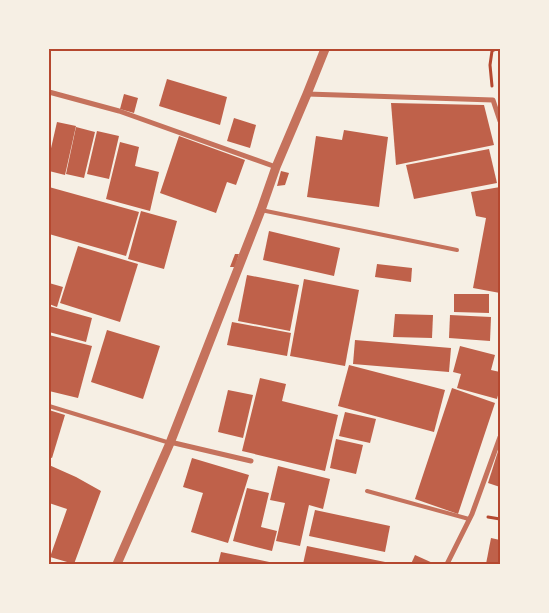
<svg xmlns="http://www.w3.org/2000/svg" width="549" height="613" font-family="'DejaVu Sans',sans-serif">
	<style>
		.building { fill: #bf614a }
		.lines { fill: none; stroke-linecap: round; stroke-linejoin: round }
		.path { stroke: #b5482f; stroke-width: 3 }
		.service { stroke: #c5725c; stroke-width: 4 }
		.minor { stroke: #c5725c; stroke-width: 5 }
		.tertiary { stroke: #c5725c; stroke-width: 9 }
		.neatline { fill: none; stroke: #b5482f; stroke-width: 2 }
	</style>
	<rect width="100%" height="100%" fill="#f6efe4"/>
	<g class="building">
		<path d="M167,79l60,18 -7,28 -61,-19z"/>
		<path d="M124,94l14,4 -4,15 -14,-4z"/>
		<path d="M391,103l93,2 10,40 -98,20z"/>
		<path d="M234,118l22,7 -6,23 -23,-7z"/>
		<path d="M57,122l19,4 -11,49 -16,-4v-14z"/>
		<path d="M76,127l19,5 -11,46 -18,-4z"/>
		<path d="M344,130l44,7 -9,70 -72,-10 9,-61 26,4z"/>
		<path d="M97,131l22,5 -10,43 -22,-5z"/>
		<path d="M179,136l66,24 -9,25 -9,-3 -11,31 -56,-20z"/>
		<path d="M120,142l19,5 -4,19 24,6 -9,39 -44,-12z"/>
		<path d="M489,149l8,34 -83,16 -8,-34z"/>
		<path d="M281,171l8,2 -4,12 -8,1z"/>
		<path d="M49,187l90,25 -13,44 -77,-22z"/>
		<path d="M500,187v106l-27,-5 13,-70 -10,-2 -5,-24z"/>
		<path d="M141,211l36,10 -13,48 -36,-10z"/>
		<path d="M269,231l71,17 -6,28 -71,-16z"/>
		<path d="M78,246l60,18 -18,58 -60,-19z"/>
		<path d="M235,254h4l-4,13h-5z"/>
		<path d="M377,264l35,4 -1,14 -36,-5z"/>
		<path d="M247,275l52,10 -9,46 -52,-10z"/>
		<path d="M304,279l55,11 -14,76 -55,-10z"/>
		<path d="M49,283l14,4 -6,20 -8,-3z"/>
		<path d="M454,294h35v19l-35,-1z"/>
		<path d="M49,306l43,12 -6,24 -37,-10z"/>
		<path d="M395,314l38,1 -1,23 -39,-1z"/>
		<path d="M450,315l41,2 -1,24 -41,-3z"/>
		<path d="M232,322l59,11 -4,23 -60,-11z"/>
		<path d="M107,330l53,16 -17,53 -52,-17z"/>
		<path d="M49,335l43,11 -14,52 -29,-7z"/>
		<path d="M355,340l96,8 -2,24 -96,-8z"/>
		<path d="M460,346l35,9 -4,15 9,2v16l-3,11 -40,-11 4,-14 -8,-2z"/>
		<path d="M349,365l96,25 -11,42 -96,-26z"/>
		<path d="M260,378l26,6 -4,17 56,14 -13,56 -83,-20z"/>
		<path d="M452,388l43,15 -37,111 -43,-15z"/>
		<path d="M228,390l25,5 -10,43 -25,-6z"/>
		<path d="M49,410l16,5 -13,43 -3,-1z"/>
		<path d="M345,412l31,7 -6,24 -31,-7z"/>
		<path d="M336,439l27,6 -7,29 -26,-6z"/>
		<path d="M500,445v42l-12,-4z"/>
		<path d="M192,458l57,17 -21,68 -37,-11 12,-39 -20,-6z"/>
		<path d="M49,465l27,12 25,14 -27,73 -24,-7 17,-48 -18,-6z"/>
		<path d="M278,466l52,13 -7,30 -14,-4 -9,41 -24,-5 9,-38 -15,-3z"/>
		<path d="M247,488l22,5 -8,34 16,4 -5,20 -39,-10z"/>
		<path d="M315,510l75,16 -5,26 -76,-16z"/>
		<path d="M491,538l9,2v24h-14z"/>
		<path d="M307,546l83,17v1h-87z"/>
		<path d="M221,552l53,11v1h-56z"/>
		<path d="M415,555l20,9h-24z"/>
	</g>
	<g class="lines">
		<g class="path">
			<path d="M492,86l-2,-21 2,-14 4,-2"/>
			<path d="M488,517l12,2"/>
		</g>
		<g class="service">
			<path d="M261,210l196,40"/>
			<path d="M49,406l121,37"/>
			<path d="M367,491l102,28"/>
		</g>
		<g class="minor">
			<path d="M49,92l70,19 157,56"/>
			<path d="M307,94l186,6 7,21"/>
			<path d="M170,442l81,19"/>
			<path d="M447,564l25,-50 28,-77"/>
		</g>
		<path class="tertiary" d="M117,564l53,-121 91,-233 15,-43 31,-73 18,-45"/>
	</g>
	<rect width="549" height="613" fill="none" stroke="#f6efe4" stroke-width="100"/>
	<rect x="50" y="50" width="449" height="513" class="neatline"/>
</svg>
